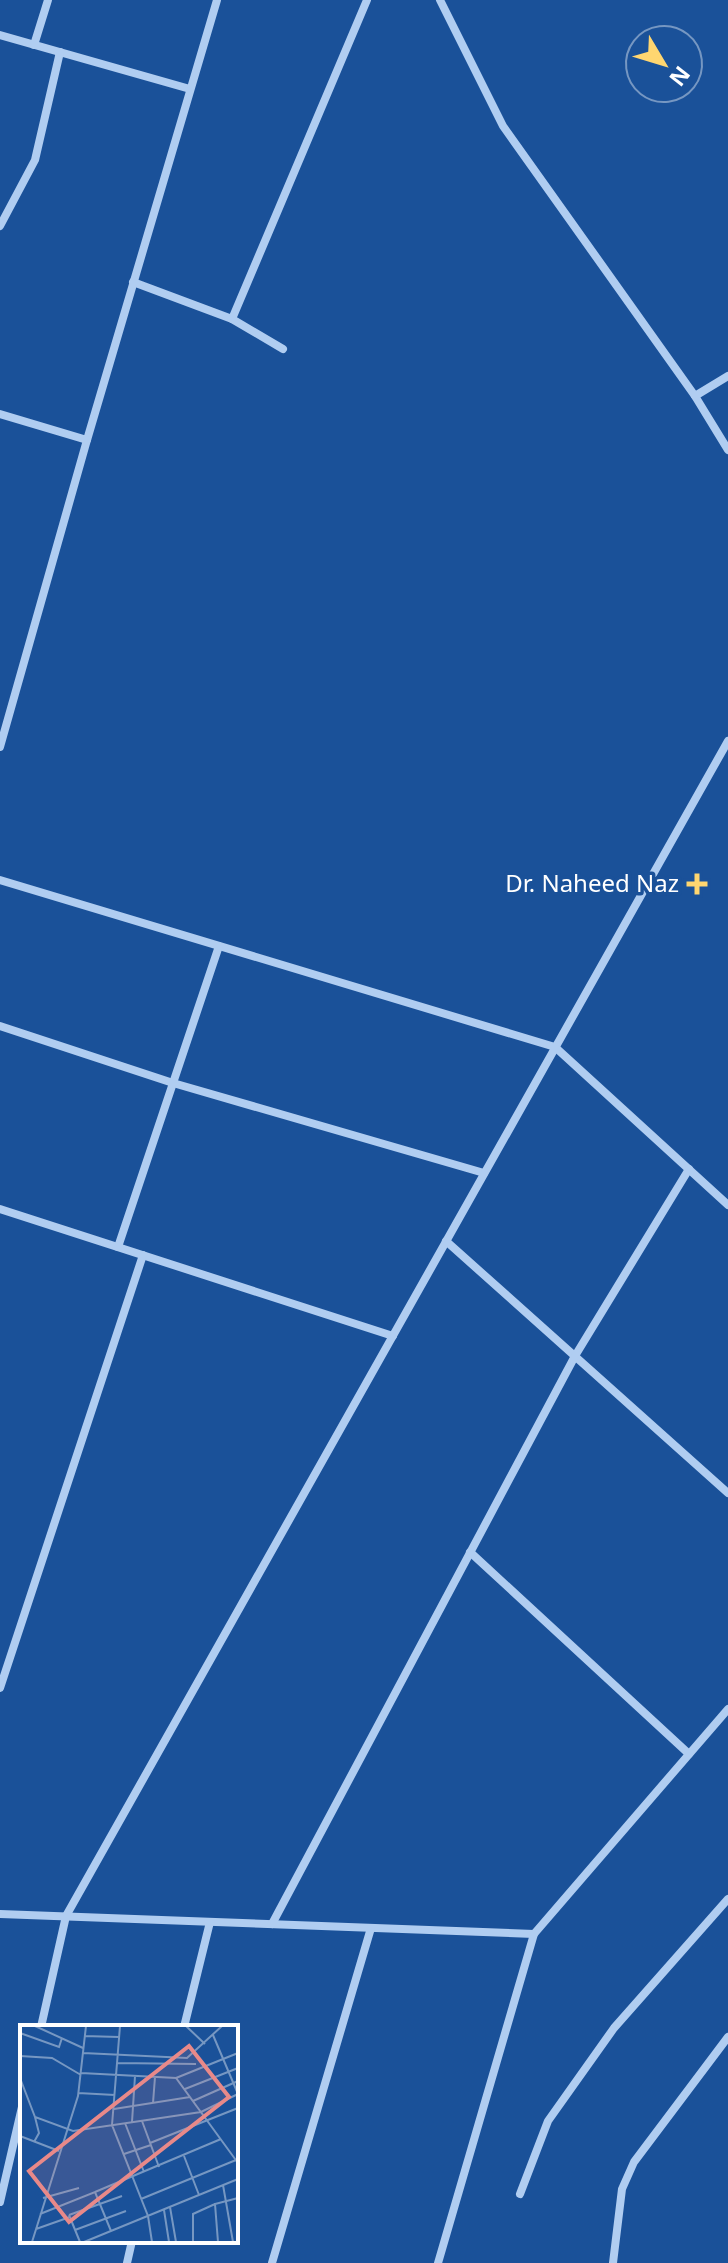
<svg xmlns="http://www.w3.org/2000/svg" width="728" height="2263" font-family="'Noto Sans',sans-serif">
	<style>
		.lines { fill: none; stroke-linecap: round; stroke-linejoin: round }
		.street { stroke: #b0cdf1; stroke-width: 8 }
		.poi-dot { fill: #ffd670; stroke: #1a5199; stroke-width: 3 }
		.labels { text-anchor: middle; stroke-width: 7; stroke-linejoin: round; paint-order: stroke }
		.poi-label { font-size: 24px; fill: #fff; stroke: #1a5199; text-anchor: end }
		.inset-road { fill: none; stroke: #7697c2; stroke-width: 2 }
		.view { fill: #e88989; fill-opacity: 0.15; stroke: #e88989; stroke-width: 4 }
		.inset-edge { fill: none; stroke: #fff; stroke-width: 4 }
	</style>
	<rect width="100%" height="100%" fill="#1a5199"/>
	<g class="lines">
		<g class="street">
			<path d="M440,0l63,126 192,270 33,54"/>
			<path d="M0,35l190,54"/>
			<path d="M34,45l14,-45"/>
			<path d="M0,226l35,-66 25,-108"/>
			<path d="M133,282l99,37 51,30"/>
			<path d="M232,319l135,-319"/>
			<path d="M695,396l33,-20"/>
			<path d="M0,414l87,26 130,-440"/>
			<path d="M0,747l87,-307"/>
			<path d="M0,880l555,167 173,158"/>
			<path d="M0,1026l173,57 311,90"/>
			<path d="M0,1209l393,127"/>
			<path d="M446,1241l282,252"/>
			<path d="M118,1247l101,-301"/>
			<path d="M470,1552l219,202"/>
			<path d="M0,1688l143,-433"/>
			<path d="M0,1914l534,20 194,-225"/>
			<path d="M272,1924l303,-568 114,-187"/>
			<path d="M41,2027l25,-111 662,-1175"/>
			<path d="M184,2027l26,-105"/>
			<path d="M520,2194l28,-73 66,-93 114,-129"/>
			<path d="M0,2202l22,-95"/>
			<path d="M127,2263l5,-22"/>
			<path d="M272,2263l99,-335"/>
			<path d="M438,2263l96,-329"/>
			<path d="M613,2263l9,-74 12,-27 94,-125"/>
		</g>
	</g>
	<path class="poi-dot" d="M693 872h8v8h8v8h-8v8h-8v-8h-8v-8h8z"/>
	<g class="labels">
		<g class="poi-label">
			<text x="679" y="892">Dr. Naheed Naz</text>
		</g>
	</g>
	<g transform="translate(20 2025)">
		<rect width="218" height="218" fill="#1a5199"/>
		<path class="inset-road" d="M15,1l48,22M100,1l-8,99 36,91 4,26M166,1l19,18M0,8l39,14 3,-9M193,10l25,59M64,11l35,1M63,28l104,5 35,-32M0,31l32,2 29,17M97,38l79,1M61,48l95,5 62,85M0,53l15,39 38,14 128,-19 37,-18M156,53l62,-25M165,64l53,-21M58,68l37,2M173,76l45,-20M133,78l2,-26M94,84l76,-12M122,96l17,46M112,97l3,-46M105,98l19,49M0,111l39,15M14,117l5,-9 -4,-16M130,118l88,-35M104,129l27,-9M164,131l15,39M203,160l10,57M75,167l126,-53M23,173l36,-10M121,174l95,-39M150,182l6,35M144,185l5,32M20,189l55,-22 16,39M49,190l53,-19M49,190l11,27M16,204l34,-12M55,205l51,-19M12,217l46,-146 8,-70M64,217l154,-63M173,217v-28l22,-10M198,217l-3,-38 23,-6"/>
		<path class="view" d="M169,21l40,51 -160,125 -40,-51z"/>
		<rect width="218" height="218" class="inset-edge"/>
	</g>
	<g transform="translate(664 64) rotate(128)"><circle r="38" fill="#1a5199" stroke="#7697c2" stroke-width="2"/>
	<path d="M0-6L14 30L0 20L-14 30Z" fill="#ffd670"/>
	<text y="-12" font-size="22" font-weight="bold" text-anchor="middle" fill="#ffffff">N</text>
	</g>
</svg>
